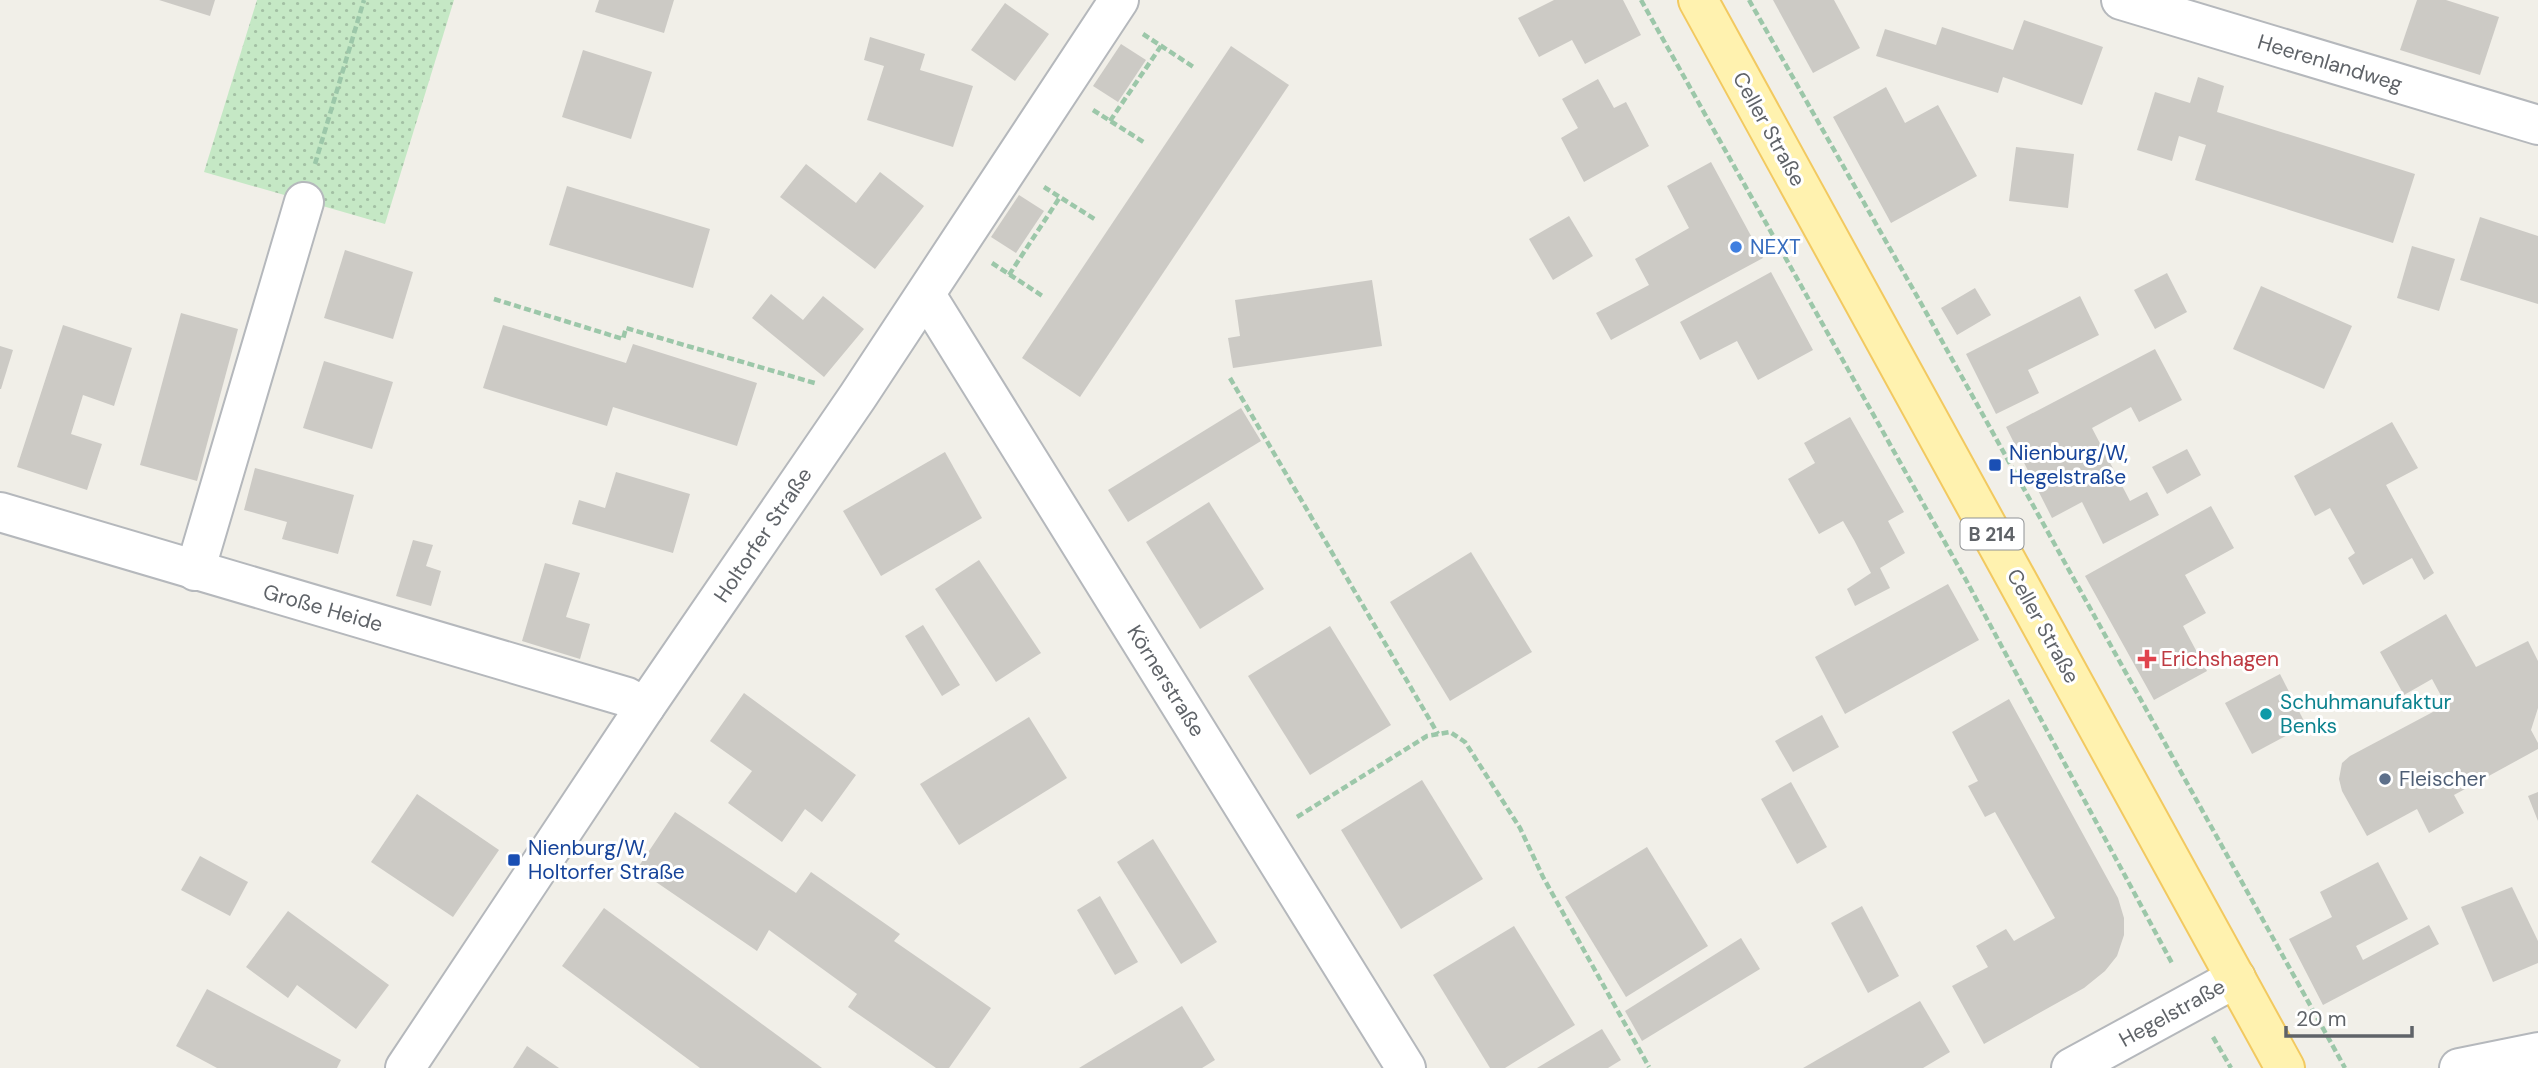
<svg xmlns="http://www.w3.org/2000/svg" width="2538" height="1068" font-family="'DM Sans',sans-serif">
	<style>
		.grass { fill: url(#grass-dots) }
		.building { fill: #cccac5 }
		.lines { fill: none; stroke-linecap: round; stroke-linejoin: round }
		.minor-casing { stroke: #b5b8bc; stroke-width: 42 }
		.major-casing { stroke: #f2c960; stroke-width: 42 }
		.path { stroke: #9cc7a9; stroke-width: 4.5; stroke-dasharray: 7 3.5; stroke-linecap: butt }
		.minor { stroke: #fff; stroke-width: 38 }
		.major { stroke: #fff2af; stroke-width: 38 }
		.shop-dot { fill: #3f7fe0; stroke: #fff; stroke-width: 2.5 }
		.transit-dot { fill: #1a4fb4; stroke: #fff; stroke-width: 2.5 }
		.health-dot { fill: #e0444e; stroke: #fff; stroke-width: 2.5 }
		.culture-dot { fill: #0f9aa8; stroke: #fff; stroke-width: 2.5 }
		.service-dot { fill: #5c6f8a; stroke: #fff; stroke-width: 2.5 }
		.labels { text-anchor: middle; stroke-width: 6; stroke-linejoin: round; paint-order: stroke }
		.shield { fill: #fff; stroke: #8f9295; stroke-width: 2 }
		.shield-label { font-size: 19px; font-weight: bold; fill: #5f6368 }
		.street-label { font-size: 21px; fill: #5f6368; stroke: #fff }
		.shop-label { font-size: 21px; fill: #366cbe; stroke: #fff; text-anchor: start }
		.transit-label { font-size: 21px; fill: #164399; stroke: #fff; text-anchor: start }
		.health-label { font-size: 21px; fill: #be3a42; stroke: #fff; text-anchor: start }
		.culture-label { font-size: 21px; fill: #0d838f; stroke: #fff; text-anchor: start }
		.service-label { font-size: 21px; fill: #4e5e75; stroke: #fff; text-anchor: start }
	</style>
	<defs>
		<pattern id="grass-dots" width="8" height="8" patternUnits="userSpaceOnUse" patternTransform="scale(1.75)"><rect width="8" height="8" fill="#c5e8c5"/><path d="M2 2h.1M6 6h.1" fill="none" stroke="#a3c0a4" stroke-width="1.8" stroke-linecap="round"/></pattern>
	</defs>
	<rect width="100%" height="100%" fill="#f1efe8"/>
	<path class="grass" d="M257,0h197l-69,224 -181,-52z"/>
	<g class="building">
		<path d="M159,0h56l-5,16z"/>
		<path d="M599,0h75l-10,33 -69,-21z"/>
		<path d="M1554,0h69l18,35 -56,29 -13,-24 -33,17 -21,-39z"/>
		<path d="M1773,0h61l26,48 -47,25z"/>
		<path d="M2417,0h29l53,17 -19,58 -80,-25z"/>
		<path d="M1005,3l44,31 -34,47 -44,-31z"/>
		<path d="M2024,20l79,27 -21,58 -79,-28 -5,16 -122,-37 9,-27 51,16 6,-18 71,23z"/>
		<path d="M870,37l55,17 -5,16 53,16 -20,61 -86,-27 17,-54 -20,-6z"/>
		<path d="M1121,44l25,16 -28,42 -25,-16z"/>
		<path d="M1231,46l58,39 -209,312 -58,-39z"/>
		<path d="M583,50l69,22 -21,67 -69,-22z"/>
		<path d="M2198,77l26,9 -7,26 198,62 -22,69 -198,-63 11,-35 -27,-9 -7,25 -35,-11 18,-58 35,11z"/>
		<path d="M1598,79l16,29 12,-6 23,44 -65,36 -23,-44 17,-10 -16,-29z"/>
		<path d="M1886,87l19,36 33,-18 39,71 -86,47 -58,-106z"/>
		<path d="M2016,147l58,7 -6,54 -59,-7z"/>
		<path d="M1711,162l52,96 -152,82 -15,-27 53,-28 -14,-26 54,-31 -22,-42z"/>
		<path d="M806,164l50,39 24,-31 44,34 -49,63 -95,-72z"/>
		<path d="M567,186l143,43 -17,59 -144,-43z"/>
		<path d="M1019,195l25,16 -28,42 -25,-16z"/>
		<path d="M1569,216l24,40 -40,24 -24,-41z"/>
		<path d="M2480,217l58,19v68l-78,-24z"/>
		<path d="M2412,246l43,13 -16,52 -42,-13z"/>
		<path d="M345,250l68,22 -20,67 -69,-21z"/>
		<path d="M1771,272l42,78 -55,30 -21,-39 -37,19 -20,-38z"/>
		<path d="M2167,273l20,39 -32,17 -21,-39z"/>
		<path d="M1372,280l10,66 -149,22 -5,-30 12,-2 -5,-36z"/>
		<path d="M2261,286l91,40 -28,63 -91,-40z"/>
		<path d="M1975,288l16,27 -34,20 -16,-27z"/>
		<path d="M771,294l32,26 20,-24 41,33 -40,48 -72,-59z"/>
		<path d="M2080,296l19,39 -71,35 11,23 -43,21 -30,-60z"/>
		<path d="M181,313l57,16 -41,152 -57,-16z"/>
		<path d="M63,325l69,23 -18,58 -31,-11 -12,39 31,10 -15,46 -70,-23z"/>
		<path d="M503,325l123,38 7,-19 124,39 -20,63 -124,-39 -6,19 -124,-38z"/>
		<path d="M0,346l13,4 -12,39h-1z"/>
		<path d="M2155,349l27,51 -43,22 -8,-15 -39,21 38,73 17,-9 12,23 -56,29 -21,-42 -30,16 -46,-91z"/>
		<path d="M324,361l69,21 -21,67 -69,-21z"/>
		<path d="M1241,408l20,33 -133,81 -20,-32z"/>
		<path d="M1850,417l54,95 -16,9 17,32 -25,15 10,20 -35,18 -8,-17 24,-16 -17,-33 -11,-19 -24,13 -31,-55 27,-16 -11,-20z"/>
		<path d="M2392,422l26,46 -32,17 48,88 -10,7 -12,-22 -49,27 -15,-27 7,-5 -25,-45 -15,8 -21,-40z"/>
		<path d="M2187,449l14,26 -34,19 -15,-27z"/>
		<path d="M945,452l37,66 -101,58 -38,-65z"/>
		<path d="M255,468l99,27 -16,59 -56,-15 5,-17 -43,-12z"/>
		<path d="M616,472l74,22 -17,59 -101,-29 7,-24 26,8z"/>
		<path d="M1209,502l55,87 -64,40 -54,-87z"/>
		<path d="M2211,506l23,42 -49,27 21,38 -23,13 24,45 -53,29 -69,-124z"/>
		<path d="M413,540l20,5 -7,21 15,5 -10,35 -35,-10z"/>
		<path d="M1471,552l61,100 -82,49 -60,-99z"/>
		<path d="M979,560l62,93 -45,29 -61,-93z"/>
		<path d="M545,563l35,10 -14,44 24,7 -10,35 -58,-18z"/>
		<path d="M1948,584l31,56 -134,74 -30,-57z"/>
		<path d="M2446,614l30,53 52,-26 10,20v47l-7,22 7,13v6l-84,46 10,18 -35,20 -12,-24 -50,27 -25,-45 -3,-12 3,-16 8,-7 96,-51 -14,-26 -28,16 -24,-43z"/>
		<path d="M923,625l37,60 -18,11 -37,-60z"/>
		<path d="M1330,626l61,99 -81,50 -62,-99z"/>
		<path d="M2280,674l26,51 -54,29 -27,-51z"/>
		<path d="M744,693l112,82 -34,47 -17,-13 -23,33 -54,-39 24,-32 -42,-30z"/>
		<path d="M2009,699l109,199 6,20v17l-7,21 -12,15 -21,17 -100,56 -32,-58 36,-19 -12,-21 30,-17 8,12 41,-23 -60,-106 -10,5 -17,-31 10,-5 -26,-49z"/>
		<path d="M1822,715l17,32 -46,25 -18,-31z"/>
		<path d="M1029,717l38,61 -108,67 -39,-61z"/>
		<path d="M1422,780l61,99 -82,50 -60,-99z"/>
		<path d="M1791,782l36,65 -30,17 -36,-65z"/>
		<path d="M2538,792v29l-10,-25z"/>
		<path d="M417,794l82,56 -46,67 -82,-55z"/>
		<path d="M675,812l121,81 15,-21 89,62 -6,7 97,67 -42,60h-13l-88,-61 9,-13 -88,-64 -12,21 -120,-82z"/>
		<path d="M1153,839l64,103 -36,22 -64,-102z"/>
		<path d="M1647,847l61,99 -82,51 -61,-100z"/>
		<path d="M200,856l48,26 -18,34 -49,-26z"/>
		<path d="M2378,862l30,57 -52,27 7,14 66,-35 10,19 -116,61 -34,-66 43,-22 -12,-25z"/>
		<path d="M2512,887l26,54v22l-45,19 -32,-75z"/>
		<path d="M1100,896l38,66 -23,13 -38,-65z"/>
		<path d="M1862,906l37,70 -31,17 -37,-70z"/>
		<path d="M604,908l218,160h-122l-138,-102z"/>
		<path d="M288,911l101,74 -33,44 -59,-44 -9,13 -42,-31z"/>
		<path d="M1514,926l61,99 -70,43h-15l-57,-93z"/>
		<path d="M1741,938l19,31 -118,72 -17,-30z"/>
		<path d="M207,989l134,71 -4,8h-120l-41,-22z"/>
		<path d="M1920,1001l30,51 -27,16h-120z"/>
		<path d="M1182,1006l33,54 -13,8h-123z"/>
		<path d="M1602,1029l19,31 -13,8h-71z"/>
		<path d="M527,1046l32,22h-46z"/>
	</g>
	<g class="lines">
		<defs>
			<g id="minor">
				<path d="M2121,0l417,125"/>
				<path d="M926,295l480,773"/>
				<path d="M0,512l627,185 18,10"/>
				<path d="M195,571l109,-369"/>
				<path d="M405,1068l240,-361 213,-311 261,-396"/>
				<path d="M2071,1068l165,-90"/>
				<path d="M2459,1068l79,-16"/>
			</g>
			<path id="major" d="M1698,0l587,1068"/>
		</defs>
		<use href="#minor" class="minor-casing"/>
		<use href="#major" class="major-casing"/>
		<g class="path">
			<path d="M1641,0l325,580 207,385"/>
			<path d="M1749,0l173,305 423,763"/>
			<path d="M1143,34l52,34"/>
			<path d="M1093,110l52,33"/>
			<path d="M1110,121l51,-75"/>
			<path d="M315,164l49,-164"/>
			<path d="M1044,187l52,33"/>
			<path d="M992,263l52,34"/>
			<path d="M1009,275l51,-78"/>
			<path d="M494,299l129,40 3,-11 192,56"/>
			<path d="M1230,378l208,356"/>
			<path d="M1297,817l130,-81 23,-4 15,10 55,86 23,49 106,190"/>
			<path d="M2213,1037l18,31"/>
		</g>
		<use href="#minor" class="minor"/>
		<use href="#major" class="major"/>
	</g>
	<circle class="shop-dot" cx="1736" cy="247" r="7"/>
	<g class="transit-dot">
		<rect x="1988" y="458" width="14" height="14" rx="3.5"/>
		<rect x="507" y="853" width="14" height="14" rx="3.5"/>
	</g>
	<path class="health-dot" d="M2143.5 648.5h7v7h7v7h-7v7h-7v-7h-7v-7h7z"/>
	<circle class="culture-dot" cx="2266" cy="714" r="7"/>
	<circle class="service-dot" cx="2385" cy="779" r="7"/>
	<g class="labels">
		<rect class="shield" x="1960.5" y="518.5" width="63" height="31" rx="5"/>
		<g class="shield-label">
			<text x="1992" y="541">B 214</text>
		</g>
		<g class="street-label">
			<text transform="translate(2330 63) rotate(17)" y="7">Heerenlandweg</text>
			<text transform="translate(1769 129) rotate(61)" y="7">Celler Straße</text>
			<text transform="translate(763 535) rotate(-56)" y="7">Holtorfer Straße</text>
			<text transform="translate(323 608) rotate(16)" y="7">Große Heide</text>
			<text transform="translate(2043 626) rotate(61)" y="7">Celler Straße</text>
			<text transform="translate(1166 681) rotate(58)" y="7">Körnerstraße</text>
			<text transform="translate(2172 1013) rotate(-29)" y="7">Hegelstraße</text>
		</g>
		<g class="shop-label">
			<text x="1750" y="254">NEXT</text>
		</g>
		<g class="transit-label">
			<text x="2009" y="460">Nienburg/W,<tspan x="2009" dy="24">Hegelstraße</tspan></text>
			<text x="528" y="855">Nienburg/W,<tspan x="528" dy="24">Holtorfer Straße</tspan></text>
		</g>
		<g class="health-label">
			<text x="2161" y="666">Erichshagen</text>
		</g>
		<g class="culture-label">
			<text x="2280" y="709">Schuhmanufaktur<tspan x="2280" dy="24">Benks</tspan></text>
		</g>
		<g class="service-label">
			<text x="2399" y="786">Fleischer</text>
		</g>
	</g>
	<path d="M2286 1026v10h126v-10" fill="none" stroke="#5f6368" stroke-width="3.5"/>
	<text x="2296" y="1026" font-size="21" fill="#5f6368" stroke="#ffffff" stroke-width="5" paint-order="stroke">20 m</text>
</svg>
